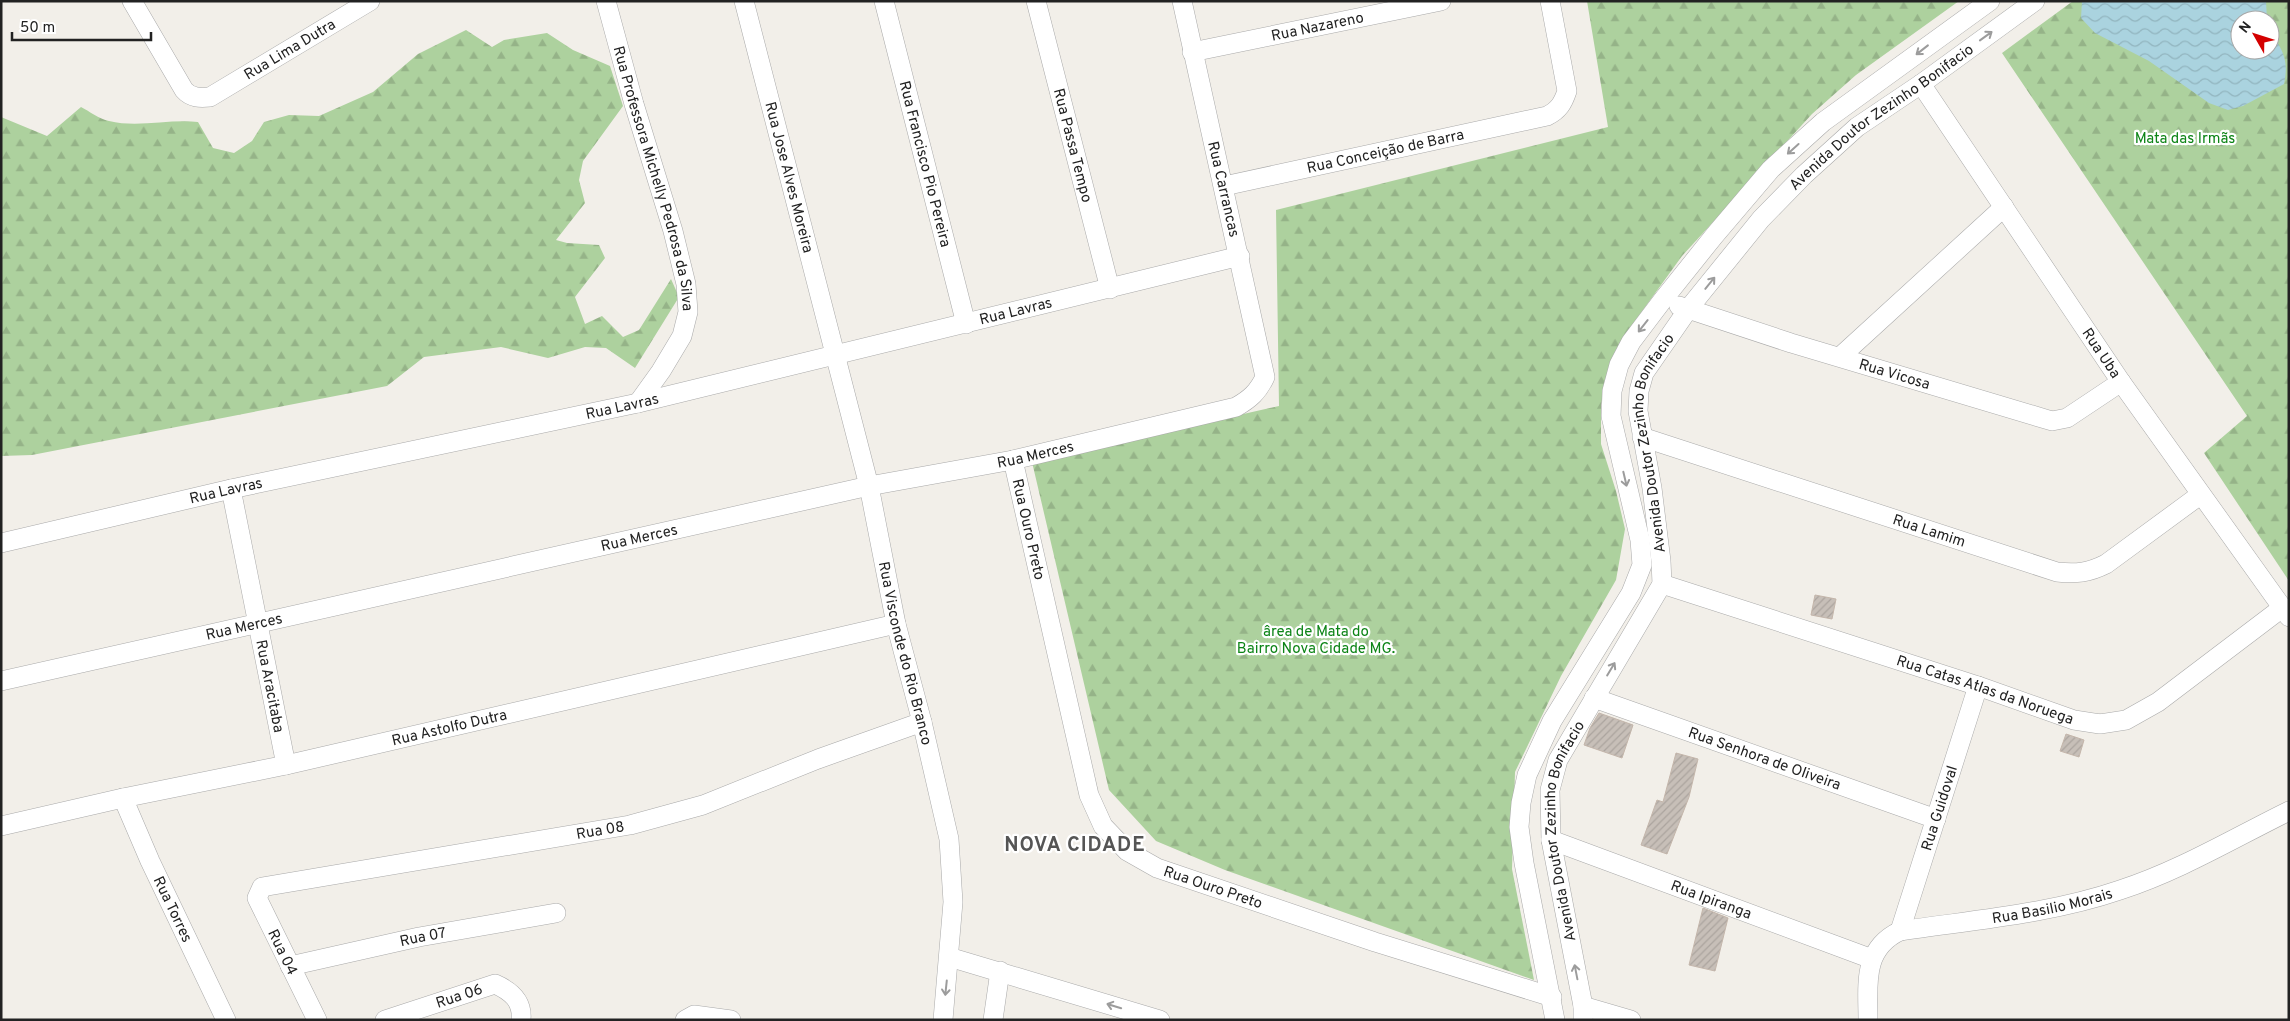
<svg xmlns="http://www.w3.org/2000/svg" width="2290" height="1021" font-family="Overpass,sans-serif">
	<style>
		.forest { fill: url(#forest-firs); fill-rule: evenodd }
		.water { fill: url(#water-waves) }
		.building { fill: url(#building-hatch); stroke: #c4b6ab }
		.lines { fill: none; stroke-linecap: round; stroke-linejoin: round }
		.street-casing { stroke: #a9a9a9; stroke-width: 20 }
		.street { stroke: #fff; stroke-width: 19 }
		.oneway { stroke: #9c9c9c }
		.labels { text-anchor: middle; stroke-width: 4.5; stroke-linejoin: round; paint-order: stroke }
		.street-label { font-size: 15px; fill: #222; stroke: #fff }
		.park-label { font-size: 15px; fill: #0c8416; stroke: #fff }
		.district-label { font-size: 20px; font-weight: bold; letter-spacing: 1px; fill: #555; stroke: #fff }
	</style>
	<defs>
		<pattern id="forest-firs" width="22" height="20" patternUnits="userSpaceOnUse" patternTransform="scale(1.25)"><rect width="22" height="20" fill="#add19e"/><path d="M5 1l3.5 6h-7zM16 11l3.5 6h-7z" fill="#95b388"/></pattern>
		<pattern id="water-waves" width="16" height="10" patternUnits="userSpaceOnUse" patternTransform="scale(1.25)"><rect width="16" height="10" fill="#aad3df"/><path d="M0 5q4-4 8 0t8 0" fill="none" stroke="#92b5bf"/></pattern>
		<pattern id="building-hatch" width="6" height="6" patternUnits="userSpaceOnUse" patternTransform="scale(1.25)"><rect width="6" height="6" fill="#c7bfb8"/><path d="M-1 1l2-2M0 6l6-6M5 7l2-2" fill="none" stroke="#aba49e"/></pattern>
	</defs>
	<rect width="100%" height="100%" fill="#f2efe9"/>
	<g class="forest">
		<path d="M1587,1h372l-103,74 -44,39 -130,142 -60,83 -16,41 -5,25v39l15,47 9,38 -9,51 -55,96 -46,96 -3,97 22,111 -309,-110 -69,-29 -47,-51 -77,-328 247,-56 -3,-196 332,-83z"/>
		<path d="M2073,1h216v580l-85,-128 43,-37 -245,-363zM2240,20h30v30h-30z"/>
		<path d="M466,30l26,17 12,-7 43,-7 26,17 37,16 13,40 -40,55 -4,19 6,23 -29,37 11,3 32,2 6,13 -30,39 10,27 17,-8 21,21 16,-7 32,-51 8,18 -44,71 -29,-20 -21,-1 -37,11 -47,-11 -77,10 -37,29 -355,69 -31,1v-339l46,19 34,-29c8,4 18,12 28,14 28,7 60,-2 89,1l15,26 21,5 18,-12 12,-19 25,-7 30,1 54,-24 45,-38z"/>
	</g>
	<path class="water" d="M2082,1h184l1,19h-27v30h30v-23c10,24 20,28 14,57l-41,22 -15,4 -19,-7 -60,-42 -54,-28 -14,-15z"/>
	<g class="building">
		<path d="M1815,595l21,4 -4,20 -21,-4z"/>
		<path d="M1599,713l34,12 -11,33 -38,-13 6,-17z"/>
		<path d="M2066,734l18,6 -5,17 -19,-6z"/>
		<path d="M1676,753l22,6 -9,38 -22,57 -26,-9 16,-45 6,2z"/>
		<path d="M1703,908l25,10 -13,53 -26,-6z"/>
	</g>
	<g class="lines">
		<defs>
			<g id="street">
				<path id="s1" d="M132,1l52,89c7,8 16,8 26,7l160,-96"/>
				<path id="s2" d="M606,1l28,103 39,127 13,53 2,28 -6,24 -21,35 -23,32"/>
				<path id="s3" d="M744,1l125,485 27,138 26,98 27,117 4,63 -10,118"/>
				<path id="s4" d="M884,1l82,323"/>
				<path id="s5" d="M1036,1l74,288"/>
				<path id="s6" d="M1192,52l249,-51"/>
				<path id="s7" d="M1921,84l200,298 168,235"/>
				<path id="s8" d="M1224,186l323,-70c12,-6 16,-13 20,-25l-17,-90"/>
				<path id="s9" d="M1679,306l112,37 261,78 15,-3 54,-36"/>
				<path d="M1841,356l163,-149"/>
				<path id="s10" d="M1642,437l415,135c19,2 31,1 49,-8l94,-69"/>
				<path id="s11" d="M1013,460l76,335 14,31 24,25 30,17 218,74 177,55"/>
				<path id="s12" d="M231,489l55,276"/>
				<path id="s13" d="M1,543l230,-54 407,-86 602,-147"/>
				<path id="s14" d="M1662,584l316,102 96,34 26,4 26,-4 32,-18 124,-94"/>
				<path id="s15" d="M1,681l868,-195 144,-26 223,-53c14,-8 22,-15 29,-30l-83,-376"/>
				<path id="s16" d="M1594,698l342,121"/>
				<path id="s17" d="M123,798l27,63 76,159"/>
				<path id="s18" d="M1,826l122,-28 163,-33 610,-141"/>
				<path id="s19" d="M1551,840l321,119"/>
				<path id="s20" d="M1900,931l78,-245"/>
				<path d="M949,957l211,63"/>
				<path id="s21" d="M290,966l129,-29 137,-24"/>
				<path d="M1583,1006l48,14"/>
				<path id="s22" d="M317,1020l-60,-122 5,-11 368,-62 73,-20 115,-46 104,-37"/>
				<path id="s23" d="M385,1020l110,-36c16,7 28,17 26,36"/>
				<path d="M685,1020l9,-5 37,5"/>
				<path d="M993,1020l7,-49"/>
				<path d="M1555,1020l-31,-157 -5,-36 2,-24 6,-28 25,-54 79,-128 11,-28 -2,-25 -29,-124 1,-25 7,-26 12,-23 31,-41 52,-65 57,-67 52,-47 167,-121"/>
				<path id="s24" d="M1583,1020v-14l-32,-166 -1,-50 8,-30 104,-176 -1,-23 -9,-73 -14,-77 1,-20 5,-18 45,-65 72,-89 43,-44 53,-48 64,-43 114,-83"/>
				<path id="s25" d="M1868,1020c0,-35 -6,-71 32,-89 73,-11 150,-17 220,-41 59,-19 114,-52 169,-79"/>
			</g>
		</defs>
		<use href="#street" class="street-casing"/>
		<use href="#street" class="street"/>
	</g>
	<defs><path id="oneway-shaft" d="M-6 0H5M1.5-3L5.5 0L1.5 3" fill="none" stroke-width="1.6" stroke-linecap="round" stroke-linejoin="round" transform="scale(1.25)"/></defs>
	<g class="oneway">
		<use href="#oneway-shaft" transform="translate(1986 36) rotate(-36)"/>
		<use href="#oneway-shaft" transform="translate(1922 50) rotate(142)"/>
		<use href="#oneway-shaft" transform="translate(1793 149) rotate(138)"/>
		<use href="#oneway-shaft" transform="translate(1710 283) rotate(-51)"/>
		<use href="#oneway-shaft" transform="translate(1643 326) rotate(128)"/>
		<use href="#oneway-shaft" transform="translate(1625 479) rotate(77)"/>
		<use href="#oneway-shaft" transform="translate(1611 669) rotate(-59)"/>
		<use href="#oneway-shaft" transform="translate(1576 972) rotate(-101)"/>
		<use href="#oneway-shaft" transform="translate(946 988) rotate(96)"/>
		<use href="#oneway-shaft" transform="translate(1114 1006) rotate(-163)"/>
	</g>
	<g class="labels">
		<g class="street-label">
			<text dy="5" stroke="none"><textPath href="#s6" startOffset="128">Rua Nazareno</textPath></text>
			<text dy="5" stroke="none"><textPath href="#s1" startOffset="224">Rua Lima Dutra</textPath></text>
			<text dy="5" stroke="none"><textPath href="#s24" startOffset="1034">Avenida Doutor Zezinho Bonifacio</textPath></text>
			<text dy="5" stroke="none"><textPath href="#s5" startOffset="149">Rua Passa Tempo</textPath></text>
			<text dy="5" stroke="none"><textPath href="#s8" startOffset="165">Rua Conceição de Barra</textPath></text>
			<text dy="5" stroke="none"><textPath href="#s4" startOffset="168">Rua Francisco Pio Pereira</textPath></text>
			<text dy="5" stroke="none"><textPath href="#s2" startOffset="184">Rua Professora Michelly Pedrosa da Silva</textPath></text>
			<text dy="5" stroke="none"><textPath href="#s3" startOffset="182">Rua Jose Alves Moreira</textPath></text>
			<text transform="translate(1224 189) rotate(77)" y="5">Rua Carrancas</text>
			<text dy="5" stroke="none"><textPath href="#s13" startOffset="1041">Rua Lavras</textPath></text>
			<text dy="5" stroke="none"><textPath href="#s7" startOffset="324">Rua Uba</textPath></text>
			<text dy="5" stroke="none"><textPath href="#s9" startOffset="226">Rua Vicosa</textPath></text>
			<text dy="5" stroke="none"><textPath href="#s13" startOffset="636">Rua Lavras</textPath></text>
			<text dy="5" stroke="none"><textPath href="#s24" startOffset="614">Avenida Doutor Zezinho Bonifacio</textPath></text>
			<text dy="5" stroke="none"><textPath href="#s15" startOffset="1059">Rua Merces</textPath></text>
			<text dy="5" stroke="none"><textPath href="#s13" startOffset="231">Rua Lavras</textPath></text>
			<text dy="5" stroke="none"><textPath href="#s11" startOffset="71">Rua Ouro Preto</textPath></text>
			<text dy="5" stroke="none"><textPath href="#s10" startOffset="302">Rua Lamim</textPath></text>
			<text dy="5" stroke="none"><textPath href="#s15" startOffset="654">Rua Merces</textPath></text>
			<text dy="5" stroke="none"><textPath href="#s15" startOffset="249">Rua Merces</textPath></text>
			<text dy="5" stroke="none"><textPath href="#s3" startOffset="672">Rua Visconde do Rio Branco</textPath></text>
			<text dy="5" stroke="none"><textPath href="#s12" startOffset="201">Rua Aracitaba</textPath></text>
			<text dy="5" stroke="none"><textPath href="#s14" startOffset="340">Rua Catas Atlas da Noruega</textPath></text>
			<text dy="5" stroke="none"><textPath href="#s18" startOffset="459">Rua Astolfo Dutra</textPath></text>
			<text dy="5" stroke="none"><textPath href="#s16" startOffset="181">Rua Senhora de Oliveira</textPath></text>
			<text dy="5" stroke="none"><textPath href="#s20" startOffset="129">Rua Guidoval</textPath></text>
			<text dy="5" stroke="none"><textPath href="#s22" startOffset="491">Rua 08</textPath></text>
			<text dy="5" stroke="none"><textPath href="#s24" startOffset="194">Avenida Doutor Zezinho Bonifacio</textPath></text>
			<text dy="5" stroke="none"><textPath href="#s11" startOffset="506">Rua Ouro Preto</textPath></text>
			<text dy="5" stroke="none"><textPath href="#s19" startOffset="171">Rua Ipiranga</textPath></text>
			<text dy="5" stroke="none"><textPath href="#s25" startOffset="256">Rua Basilio Morais</textPath></text>
			<text dy="5" stroke="none"><textPath href="#s17" startOffset="122">Rua Torres</textPath></text>
			<text dy="5" stroke="none"><textPath href="#s21" startOffset="136">Rua 07</textPath></text>
			<text transform="translate(283 952) rotate(64)" y="5">Rua 04</text>
			<text dy="5" stroke="none"><textPath href="#s23" startOffset="78">Rua 06</textPath></text>
		</g>
		<g class="park-label">
			<text x="2185" y="143">Mata das Irmãs</text>
			<text x="1316" y="636">ârea de Mata do<tspan x="1316" dy="17">Bairro Nova Cidade MG.</tspan></text>
		</g>
		<g class="district-label">
			<text x="1075" y="851">NOVA CIDADE</text>
		</g>
	</g>
	<rect width="2290" height="1021" fill="none" stroke="#222222" stroke-width="5"/>
	<g transform="translate(2255 35) rotate(309)"><circle r="24" fill="#ffffff" stroke="#a7a7a7"/>
	<path d="M0-4L9 19L0 12L-9 19Z" fill="#d40000"/>
	<text y="-8" font-size="14" font-weight="bold" text-anchor="middle" fill="#222222">N</text>
	</g>
	<path d="M12 32v8h139v-8" fill="none" stroke="#222222" stroke-width="2.5"/>
	<text x="20" y="32" font-size="15" fill="#222222" stroke="#ffffff" stroke-width="4" paint-order="stroke">50 m</text>
</svg>
